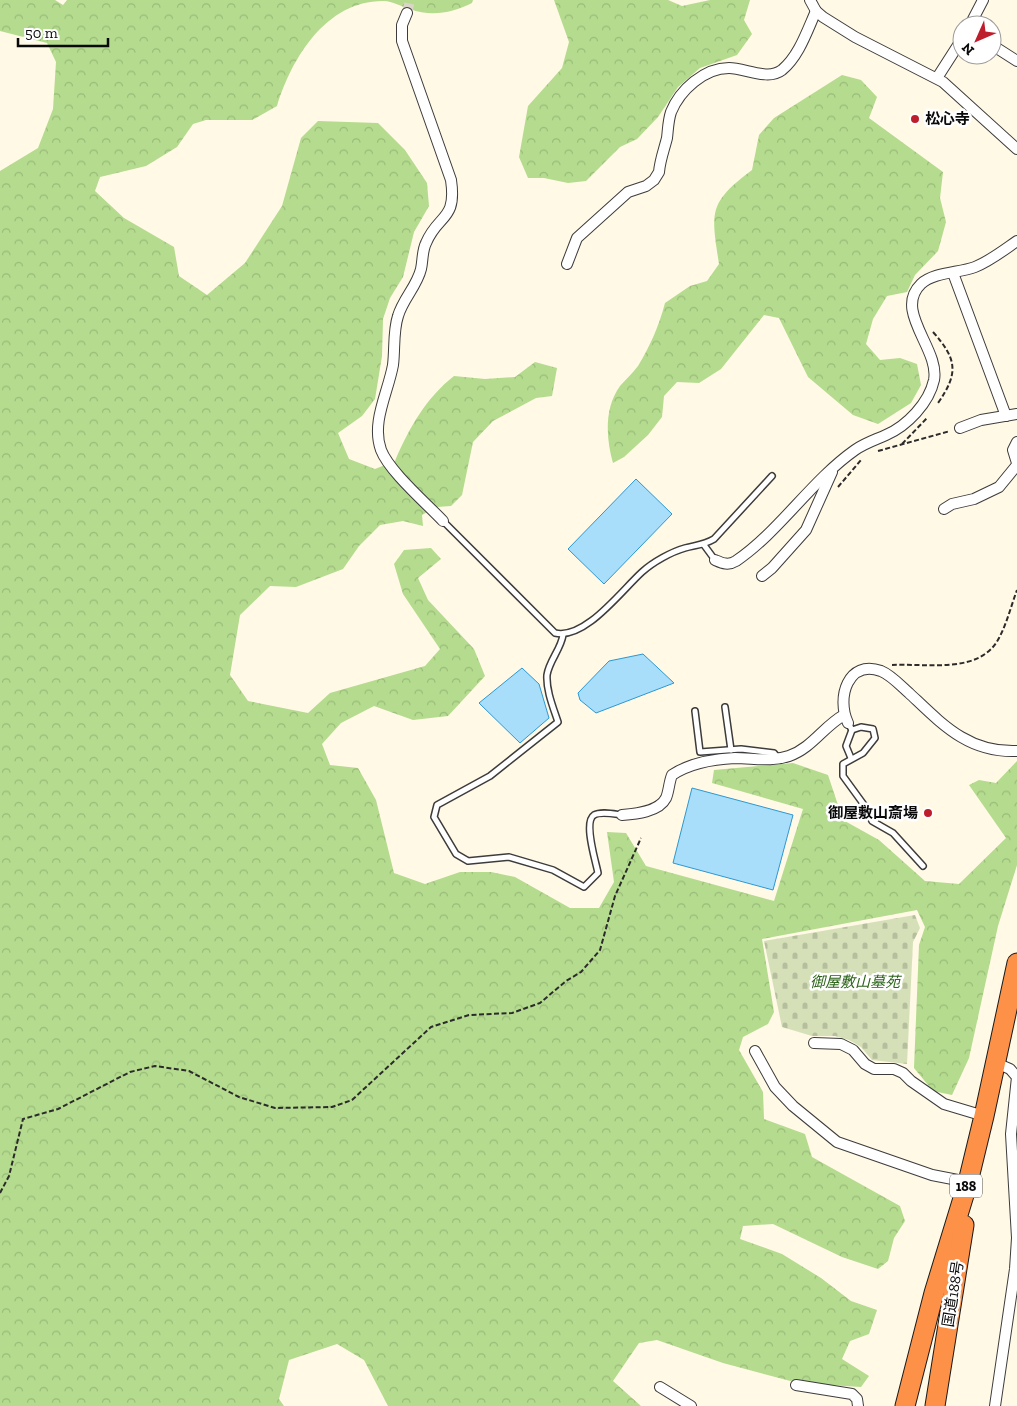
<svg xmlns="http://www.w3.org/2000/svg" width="1017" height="1406" font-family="'Zilla Slab','Noto Sans JP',serif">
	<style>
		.forest { fill: url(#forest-crowns) }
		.cemetery { fill: url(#cemetery-stones) }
		.water { fill: #a8def9; stroke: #2c98d3 }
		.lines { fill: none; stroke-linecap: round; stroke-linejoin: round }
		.street-tunnel { stroke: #dad5c5; stroke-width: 10; stroke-dasharray: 10 5; stroke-linecap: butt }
		.lane-casing { stroke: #3c3c3c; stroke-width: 8 }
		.street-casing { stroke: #3c3c3c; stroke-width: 12 }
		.highway-casing { stroke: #1a1a1a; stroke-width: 21 }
		.path { stroke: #2b2b2b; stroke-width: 2; stroke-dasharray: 5 2.5; stroke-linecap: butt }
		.lane { stroke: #fff; stroke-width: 5 }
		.street { stroke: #fff; stroke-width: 10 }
		.highway { stroke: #fc9147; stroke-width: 19 }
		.poi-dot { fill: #be1d2c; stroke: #fff; stroke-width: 2 }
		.labels { text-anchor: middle; stroke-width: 5; stroke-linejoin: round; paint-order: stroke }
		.shield { fill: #fff; stroke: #535353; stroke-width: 1 }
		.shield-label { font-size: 14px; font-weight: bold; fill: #090909 }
		.poi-label { font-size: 15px; font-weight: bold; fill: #090909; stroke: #fff; text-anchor: start }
		.park-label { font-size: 15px; font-style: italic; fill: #2b6318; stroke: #fff }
		.street-label { font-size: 15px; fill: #090909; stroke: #fff }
	</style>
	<defs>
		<pattern id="forest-crowns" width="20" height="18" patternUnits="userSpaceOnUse" patternTransform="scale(1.25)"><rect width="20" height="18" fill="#b4db8e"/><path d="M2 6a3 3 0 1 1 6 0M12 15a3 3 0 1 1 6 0" fill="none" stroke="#99bb79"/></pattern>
		<pattern id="cemetery-stones" width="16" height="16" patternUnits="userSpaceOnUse" patternTransform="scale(1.25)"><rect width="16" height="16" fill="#d5e0b8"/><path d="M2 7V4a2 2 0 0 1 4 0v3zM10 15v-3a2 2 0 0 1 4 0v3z" fill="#b6bf9d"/></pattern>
	</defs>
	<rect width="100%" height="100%" fill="#fff9e6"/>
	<g class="forest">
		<path d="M0,0h55l8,5 4,-5h406l-1,3c-20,10 -41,14 -62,6 -8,-2 -18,-8 -26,-8 -57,-1 -92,56 -107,105l-25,14h-46l-13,4 -16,23 -31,19 -46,11 -5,14 29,27 50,29 5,29 28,19 38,-32 37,-57 19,-68 17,-17 60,2 27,27 22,33 2,23 -15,26 -11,45 -13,21 -7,21 -1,37 -7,43 -13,17 -24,17 11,26 26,10 20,-8c14,-33 31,-63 59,-85l31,3 30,-2 20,-15 22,6 -5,28 -16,2 -43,23 -20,21 -11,53 -11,11 -15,1 -14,8 1,11 -20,-5 -23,4 -21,21 -16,23 -47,18 -26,-1 -30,29 -10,60 18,26 60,12 22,-20 95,-27 15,-17 -37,-55 -9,-30 10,-14 27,-2 10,11 -23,19 10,22 46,49 11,27 -37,40 -35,4 -39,-14 -33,17 -19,21 8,21 28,3 18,32 18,73 31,11 35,-12h31l24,5 55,31h29l15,-26 -7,-50 19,1 20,33 128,35 29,-92 -91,-26 2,-13 79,-7 35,12 15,45 36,20 46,41 34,3 47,-46 -37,-53 10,-5 17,3 21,-22v104l-19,61 -29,132 -17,37 -19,-4 -19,-23 5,-123 6,-18 -8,-17 -155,29 12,73 -6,12 -25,13 -4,13 24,42 1,27 41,15 7,23 88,49 5,15 -11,17 -6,23 -10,8 -36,-12 -69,-33 -30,2 -3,13 42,15 39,24 30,23 26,9 -8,24 -19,7 -8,18 27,17 -8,11 -63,-4 -75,-20 -66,-23 -18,3 -26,38 28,25h-253l-24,-46 -27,-16 -48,16 -10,39 5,7h-284v-1235l38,-23 15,-39 3,-47 -9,-19 -47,-12z"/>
		<path d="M554,0h114l14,6 28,-6h40l-6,20 8,14 -15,21 -37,13 -22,19 -20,30 -21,22 -17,8 -34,34 -18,2 -24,-5h-16l-9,-21 9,-51 34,-38 7,-26z"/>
		<path d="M842,75l19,5 16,17 -8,21 74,54 -3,26 6,24 -8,29 -23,24 -8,17 -20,4 -14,23 -7,25 14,16 20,-2 17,6 4,21 -10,18 -33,21 -25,-9 -45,-38 -29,-59 -15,-3 -43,54 -22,14 -22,-1 -13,14 -2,21 -14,18 -24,22 -11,6c-7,-24 -9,-55 7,-77 6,-7 13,-13 18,-20 12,-20 21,-40 27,-63l25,-17 17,-5 12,-17c-8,-52 -11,-61 33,-94l7,-35 15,-17z"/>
	</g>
	<path class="cemetery" d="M915,915l5,13 -7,14 -6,122 -35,-4 -11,-13 -12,-7 -14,-4h-23l-30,-9 -18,-86z"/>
	<g class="water">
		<path d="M636,479l36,35 -68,70 -36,-35z"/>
		<path d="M643,654l31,29 -78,30 -16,-13 -2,-7 31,-32z"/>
		<path d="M522,668l17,16 10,34 -29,25 -41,-40z"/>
		<path d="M692,788l101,27 -20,75 -100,-27z"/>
	</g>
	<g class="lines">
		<path class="street-tunnel" d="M407,13l3,-13"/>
		<defs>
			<g id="lane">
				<path d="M443,521l112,112c30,7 66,-42 87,-61 11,-10 29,-20 43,-24 11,-3 19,-3 29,-9l58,-63"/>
				<path d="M704,545l11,15"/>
				<path d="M563,635c-2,14 -14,26 -16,40 -1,15 6,32 11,47l-68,54 -53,29 -3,12 22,37 12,7 41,-4 44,13 31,17 14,-14c-2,-11 -15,-51 -4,-58 7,-4 20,-1 28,0"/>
				<path d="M725,707l6,43"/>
				<path d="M695,711l5,41 41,-3 33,4 4,5"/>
				<path d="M848,723l4,7 9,-3 12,2 2,9 -12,15 -20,11v12l24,33 5,12 21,12 30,33"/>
				<path d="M851,758l-5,-12 6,-16"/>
			</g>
			<g id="street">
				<path d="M810,0l6,11 7,6 32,20 88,45 74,67"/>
				<path d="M407,13l-5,12v16l49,139c6,41 -13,34 -25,63 -4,8 -3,17 -5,26 -4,17 -18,30 -23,47 -5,15 -3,33 -5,49 -5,28 -22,57 -12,85 8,21 45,53 62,71"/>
				<path d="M970,25l13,-25"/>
				<path d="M992,45l25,16"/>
				<path d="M937,78l25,-39"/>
				<path d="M567,264l10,-26 51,-46 18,-6 8,-6 5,-8c1,-12 5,-22 8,-34 1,-8 1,-17 4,-26 9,-22 33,-44 58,-44 16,0 39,13 53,2 17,-14 25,-39 34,-59"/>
				<path d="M953,273l53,143"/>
				<path d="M960,428l21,-8 36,-6"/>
				<path d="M1017,442l-4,8 4,13"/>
				<path d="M944,509l8,-5 22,-5 25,-12 18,-22"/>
				<path d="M715,560c7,3 13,6 21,1 43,-29 75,-80 119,-111 10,-7 20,-10 31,-15 21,-9 43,-32 48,-55 6,-31 -41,-69 -13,-96 13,-12 38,-11 54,-17 15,-6 29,-17 42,-26"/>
				<path d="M762,576l10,-8 34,-38 26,-58"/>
				<path d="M848,723c-12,-25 0,-64 33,-52 10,4 20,15 28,22 33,31 59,60 108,58"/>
				<path d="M622,815c13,-1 37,-3 44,-17 3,-7 3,-16 6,-23 18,-12 42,-16 63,-17 18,0 37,4 54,-2 23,-8 35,-30 55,-41"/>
				<path d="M814,1043l27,1 12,6 12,14 9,5h20l9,4 8,8 33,23 40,12"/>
				<path d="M755,1051l20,36 18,19 44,36 95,33 36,7"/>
				<path d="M796,1385l56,9 5,5 1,7"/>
				<path d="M660,1387l31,19"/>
				<path d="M995,1406l20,-137 2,-31 -6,-104 6,-57 -7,-8 -14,-6"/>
			</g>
			<g id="highway">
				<path d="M905,1406l29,-113 34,-111 16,-66 33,-153"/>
				<path d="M935,1406l29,-181"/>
			</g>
		</defs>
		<use href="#lane" class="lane-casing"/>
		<use href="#street" class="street-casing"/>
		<use href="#highway" class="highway-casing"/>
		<g class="path">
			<path d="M933,332c24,27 26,41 5,71"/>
			<path d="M902,444l26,-27"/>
			<path d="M878,451l72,-20"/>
			<path d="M838,487l23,-27"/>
			<path d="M892,665c34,-2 88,10 107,-27 8,-15 12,-32 18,-48"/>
			<path d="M0,1193l9,-17 14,-57 35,-10 72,-37 25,-6 34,5 50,26 36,11 57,-1 20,-7 79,-73 38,-12 43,-2 28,-10 26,-22 15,-9 19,-22 15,-54 26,-58"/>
		</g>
		<use href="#lane" class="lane"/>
		<use href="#street" class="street"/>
		<use href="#highway" class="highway"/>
	</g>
	<g class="poi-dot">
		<circle cx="915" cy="119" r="5"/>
		<circle cx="928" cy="813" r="5"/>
	</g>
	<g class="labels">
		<rect class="shield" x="950" y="1174.5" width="32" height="23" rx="4"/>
		<g class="shield-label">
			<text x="966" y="1191">188</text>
		</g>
		<g class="poi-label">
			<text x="925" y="124">松心寺</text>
			<text x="918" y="818" text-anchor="end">御屋敷山斎場</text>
		</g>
		<g class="park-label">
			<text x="855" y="987">御屋敷山墓苑</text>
		</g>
		<g class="street-label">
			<text transform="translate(953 1294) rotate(-81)" y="5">国道188号</text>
		</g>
	</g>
	<g transform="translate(977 40) rotate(225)"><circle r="24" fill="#ffffff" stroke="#9d9d9d"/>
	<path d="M0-4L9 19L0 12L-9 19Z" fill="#be1d2c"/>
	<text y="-8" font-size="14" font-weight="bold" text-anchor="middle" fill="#090909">N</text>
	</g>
	<path d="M18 38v8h90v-8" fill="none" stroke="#090909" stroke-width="2.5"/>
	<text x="25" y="38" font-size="15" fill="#090909" stroke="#ffffff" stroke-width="4" paint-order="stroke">50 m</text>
</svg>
